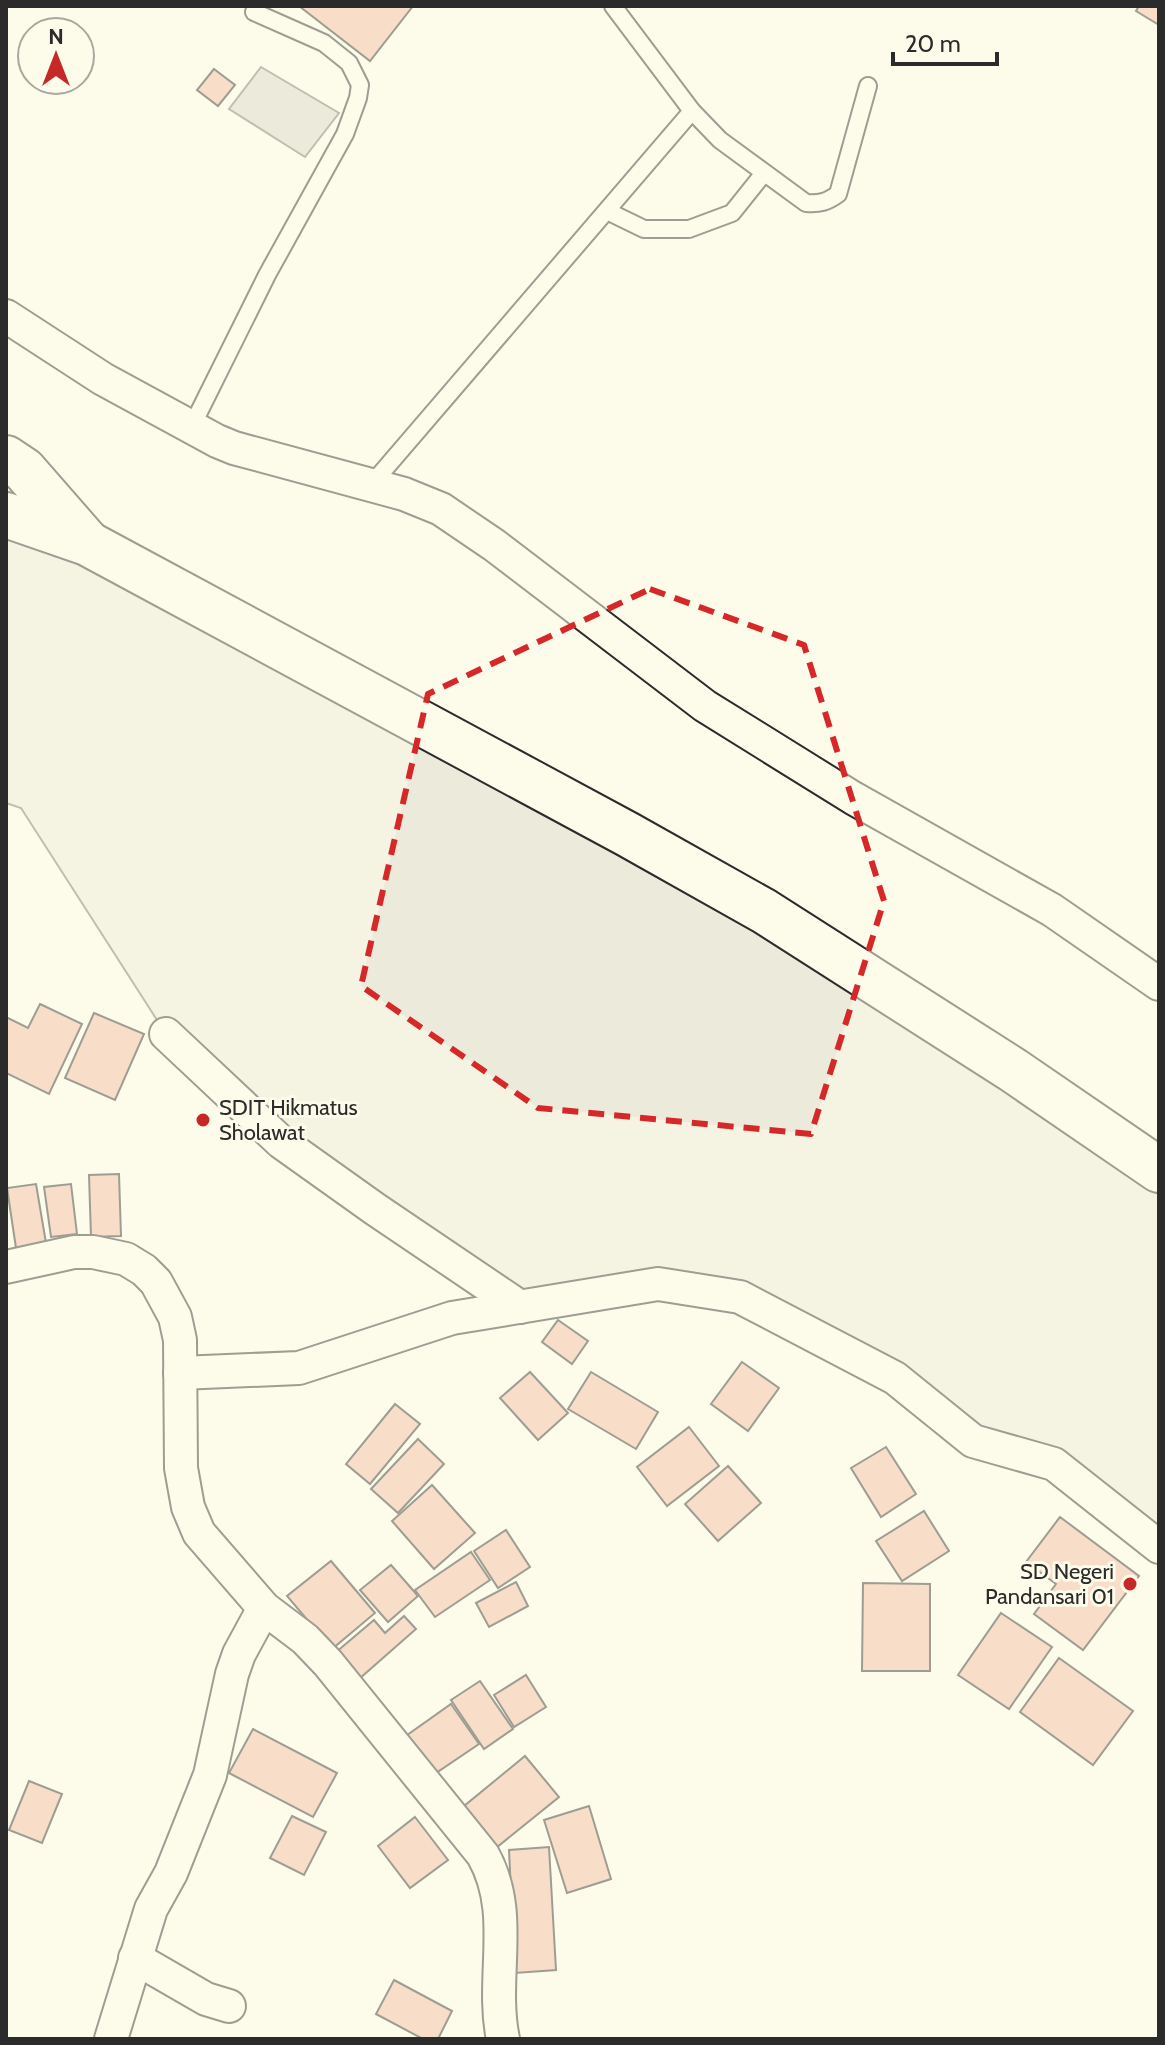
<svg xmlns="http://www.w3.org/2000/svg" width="1165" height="2045" font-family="Cabin,sans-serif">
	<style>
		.green { fill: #ecebdb; stroke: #74746e; stroke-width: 2 }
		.water { fill: #d8d7c9; stroke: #74746e; stroke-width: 2 }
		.building { fill: #f2b8a0; stroke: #2b2b2b; stroke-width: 2 }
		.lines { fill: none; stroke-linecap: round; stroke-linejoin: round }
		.service-casing { stroke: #2b2b2b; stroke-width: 20 }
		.minor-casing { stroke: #2b2b2b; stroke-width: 36 }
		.motorway-casing { stroke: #2b2b2b; stroke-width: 48 }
		.service { stroke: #fdfbea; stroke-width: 16 }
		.minor { stroke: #fdfbea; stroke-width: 32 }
		.motorway { stroke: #fdfbea; stroke-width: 44 }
		.marked { fill: none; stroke: #d62828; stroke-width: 6; stroke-dasharray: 16 10; stroke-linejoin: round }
		.poi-dot { fill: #c62828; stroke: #fdfbea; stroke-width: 3 }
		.labels { text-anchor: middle; stroke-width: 6; stroke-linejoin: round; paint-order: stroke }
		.poi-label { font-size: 22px; fill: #2b2b2b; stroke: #fdfbea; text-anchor: start }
	</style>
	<rect width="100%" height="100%" fill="#fdfbea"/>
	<path class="green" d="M6,515l758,396 395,261v373l-105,-83 -81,-21 -233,-144 -82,-13 -138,23 -354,-273 -145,-226 -15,-5z"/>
	<path class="water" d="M261,67l78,46 -34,44 -76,-48z"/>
	<g class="building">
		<path d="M299,6h114l-43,55z"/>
		<path d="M1139,6h20v19l-23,-14z"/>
		<path d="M214,69l21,16 -17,21 -21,-16z"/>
		<path d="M40,1004l42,20 -33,70 -43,-21v-56l22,11z"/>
		<path d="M94,1013l50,21 -29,66 -50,-22z"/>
		<path d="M119,1174l2,62 -30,1 -2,-62z"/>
		<path d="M36,1184l10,59 -30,5 -9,-60z"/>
		<path d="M71,1184l6,50 -26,3 -7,-50z"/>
		<path d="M558,1320l30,21 -16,23 -30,-22z"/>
		<path d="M742,1362l37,26 -31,43 -37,-27z"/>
		<path d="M530,1372l38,41 -30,27 -38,-42z"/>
		<path d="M591,1372l67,40 -22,37 -68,-40z"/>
		<path d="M395,1404l25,20 -50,60 -24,-20z"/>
		<path d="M689,1427l30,39 -52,40 -30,-39z"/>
		<path d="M418,1439l26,25 -46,49 -27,-24z"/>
		<path d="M886,1447l30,47 -35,23 -30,-49z"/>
		<path d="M728,1466l33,37 -43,38 -33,-37z"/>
		<path d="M432,1485l43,48 -41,36 -42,-48z"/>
		<path d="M924,1511l25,40 -47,30 -26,-40z"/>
		<path d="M1060,1517l79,59 -56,74 -49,-36 22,-30 -30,-22z"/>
		<path d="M506,1530l24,37 -32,21 -24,-37z"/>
		<path d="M471,1552l19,28 -55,37 -20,-27z"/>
		<path d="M331,1561l44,52 -43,36 -45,-53z"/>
		<path d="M391,1565l27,31 -30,26 -28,-32z"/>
		<path d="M516,1582l12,24 -39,21 -13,-24z"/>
		<path d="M863,1583l67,1v87h-68z"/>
		<path d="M1001,1613l51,34 -43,62 -51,-34z"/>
		<path d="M404,1616l12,13 -57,50 -24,-26 39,-33 11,13z"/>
		<path d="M1059,1658l74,53 -40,54 -73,-53z"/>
		<path d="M526,1675l20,32 -32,20 -20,-32z"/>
		<path d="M480,1681l33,48 -29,20 -33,-49z"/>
		<path d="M451,1704l28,40 -49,33 -27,-39z"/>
		<path d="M253,1729l84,44 -24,44 -84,-44z"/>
		<path d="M525,1756l34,41 -68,55 -33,-41z"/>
		<path d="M29,1781l33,13 -20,49 -33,-13z"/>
		<path d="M589,1806l22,73 -44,14 -23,-73z"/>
		<path d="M292,1816l34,16 -22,43 -34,-17z"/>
		<path d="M415,1817l33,43 -38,28 -32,-42z"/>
		<path d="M549,1847l7,123 -41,3 -6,-123z"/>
		<path d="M394,1980l58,31 -14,28h-15l-47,-25z"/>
	</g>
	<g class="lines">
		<defs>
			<g id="service">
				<path d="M613,6l79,105 28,29 86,63c14,1 21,-1 32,-9l30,-108"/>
				<path d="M607,211l37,18h45l43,-16 32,-40"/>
				<path d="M191,428l76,-153 78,-141 13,-36 2,-13 -11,-22 -25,-20 -70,-31"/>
				<path d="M371,485l321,-374"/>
			</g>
			<g id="minor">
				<path d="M6,316l97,63 114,62 17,7 170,46 37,15 53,36 211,161 148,92 199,112 107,74"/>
				<path d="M166,1034l115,108 94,67 145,98"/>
				<path d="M6,1267l68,-15h19l33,7 18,11 12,12 19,35 5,23 1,128 7,39 11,26 65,75 41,31 23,24 155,192c33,58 7,122 20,184"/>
				<path d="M180,1373l119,-5 153,-50 206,-34 82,13 155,81 78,63 81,23 105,83"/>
				<path d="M135,1958l71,41 23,7"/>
				<path d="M111,2039l40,-130 20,-36 39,-98 22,-101 7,-20 25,-46"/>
			</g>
			<g id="motorway">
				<path d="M6,458l18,12 62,71"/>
				<path d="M6,515l81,28 540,291 137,77 249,159 146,100"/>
			</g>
		</defs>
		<use href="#service" class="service-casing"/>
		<use href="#minor" class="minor-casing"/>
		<use href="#motorway" class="motorway-casing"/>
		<use href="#service" class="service"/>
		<use href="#minor" class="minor"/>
		<use href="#motorway" class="motorway"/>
	</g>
	<path d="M0 0H1165V2045H0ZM650,589l154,56 80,256 -73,233 -273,-26 -177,-122 67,-292z" fill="#fdfbea" fill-opacity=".55" fill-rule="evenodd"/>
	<path class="marked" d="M650,589l154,56 80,256 -73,233 -273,-26 -177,-122 67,-292z"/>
	<g class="poi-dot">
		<circle cx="203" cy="1120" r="8"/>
		<circle cx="1130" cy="1584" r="8"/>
	</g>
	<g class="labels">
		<g class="poi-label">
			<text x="219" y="1115">SDIT Hikmatus<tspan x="219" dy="25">Sholawat</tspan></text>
			<text x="1114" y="1579" text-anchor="end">SD Negeri<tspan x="1114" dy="25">Pandansari 01</tspan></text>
		</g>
	</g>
	<rect width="1165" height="2045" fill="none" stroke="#2b2b2b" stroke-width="16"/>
	<g transform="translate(56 56)"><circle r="38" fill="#fdfbea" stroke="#a9a89e" stroke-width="2"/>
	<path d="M0-6L14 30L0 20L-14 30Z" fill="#c62828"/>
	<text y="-12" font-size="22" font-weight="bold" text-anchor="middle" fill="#2b2b2b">N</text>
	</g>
	<path d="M893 52v12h104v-12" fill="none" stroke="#2b2b2b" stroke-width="4"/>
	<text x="905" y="52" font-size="24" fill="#2b2b2b" stroke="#fdfbea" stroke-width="6" paint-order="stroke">20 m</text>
</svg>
